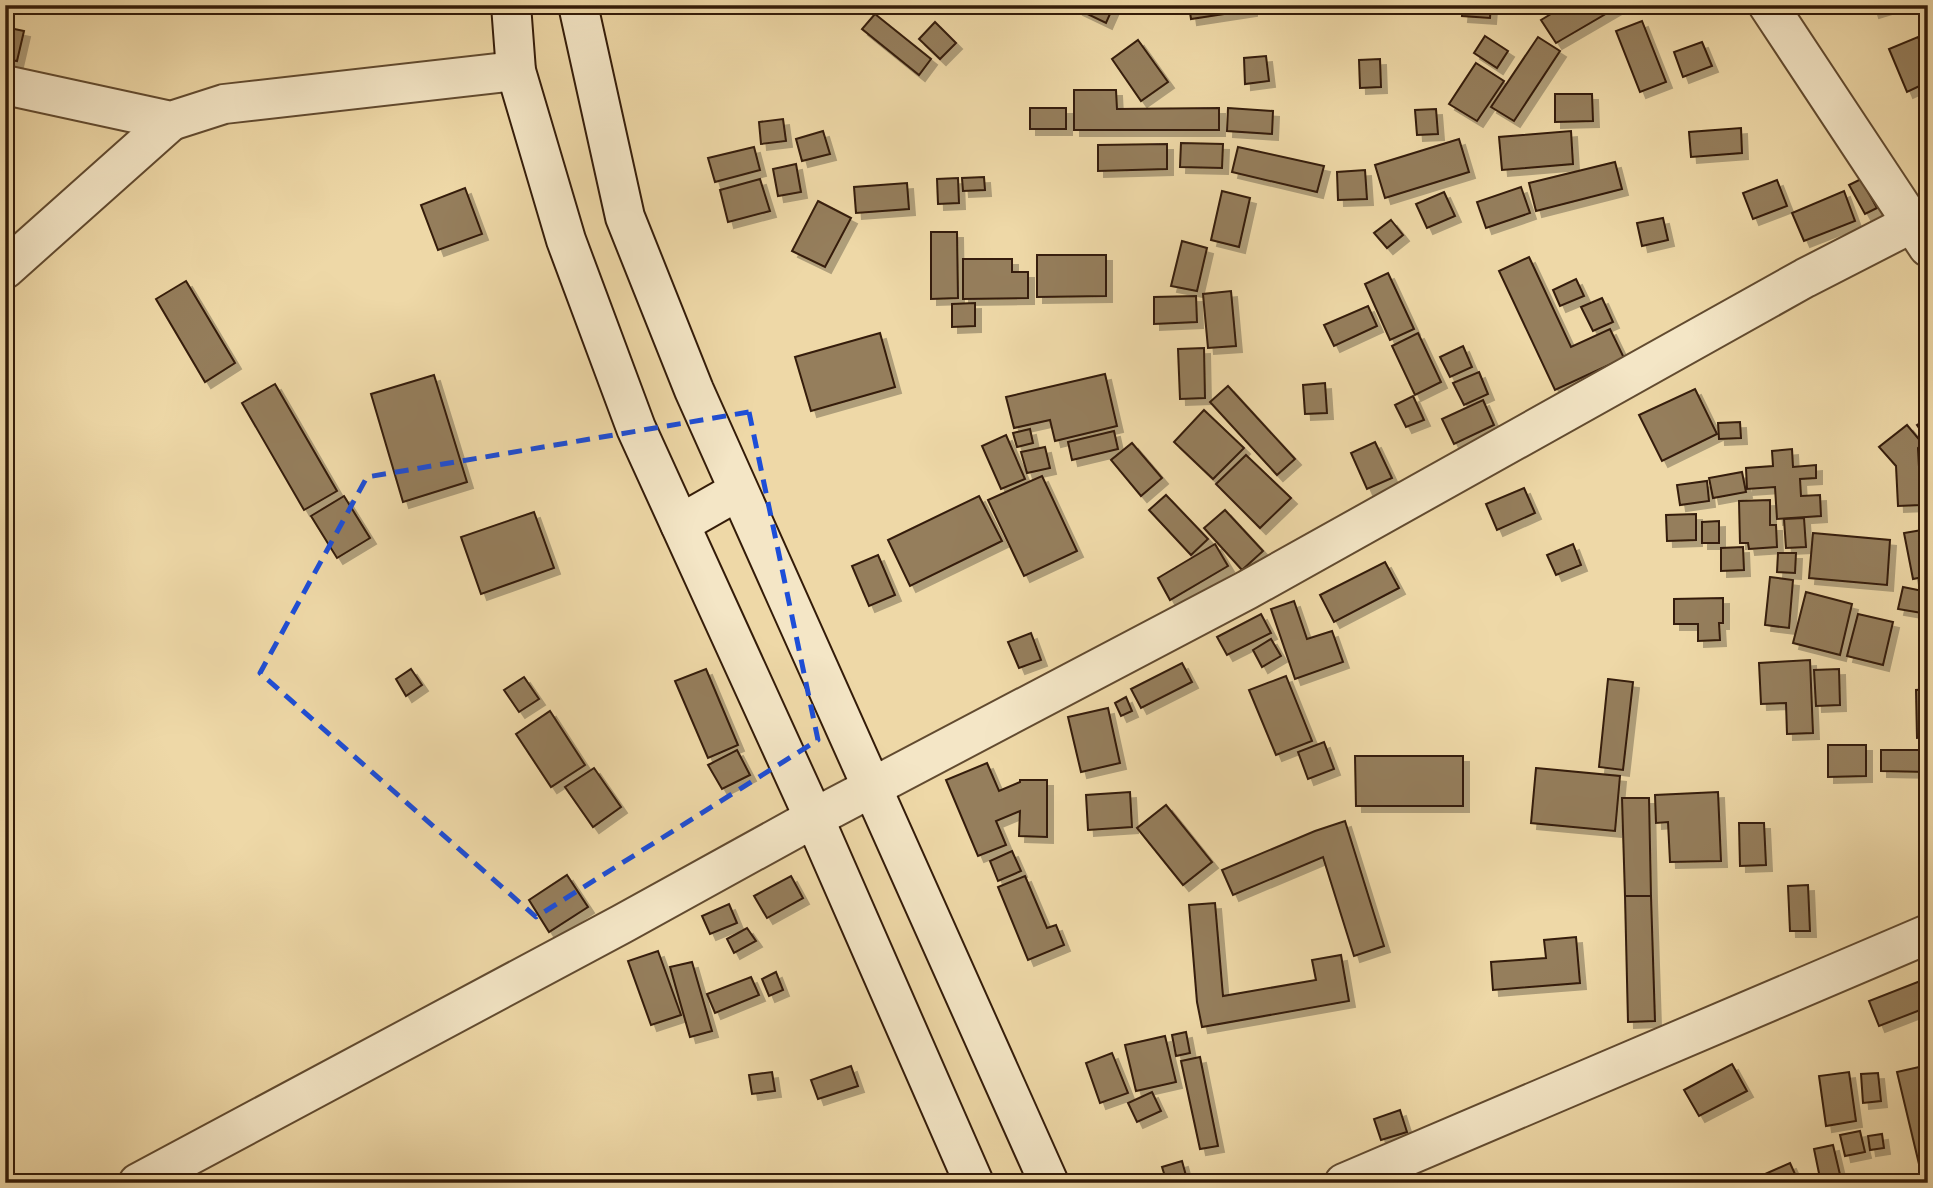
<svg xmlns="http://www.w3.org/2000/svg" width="1933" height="1188" font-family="'EB Garamond',serif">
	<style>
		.building { fill: #957e5b; stroke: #341c09; stroke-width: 2; filter: url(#shadow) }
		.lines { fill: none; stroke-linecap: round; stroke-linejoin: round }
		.minor-casing { stroke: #624b30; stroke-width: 42 }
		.secondary-casing { stroke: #341c09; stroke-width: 42 }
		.minor { stroke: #f4e6c6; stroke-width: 38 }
		.secondary { stroke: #f4e6c6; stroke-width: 38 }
		.marked { fill: none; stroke: #1d4ed8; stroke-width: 5; stroke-dasharray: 14 9; stroke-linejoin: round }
	</style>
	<defs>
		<filter id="shadow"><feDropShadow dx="6" dy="6" stdDeviation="0" flood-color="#0004"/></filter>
	</defs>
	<rect width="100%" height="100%" fill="#eed8a7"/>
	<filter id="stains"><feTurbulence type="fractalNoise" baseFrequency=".00286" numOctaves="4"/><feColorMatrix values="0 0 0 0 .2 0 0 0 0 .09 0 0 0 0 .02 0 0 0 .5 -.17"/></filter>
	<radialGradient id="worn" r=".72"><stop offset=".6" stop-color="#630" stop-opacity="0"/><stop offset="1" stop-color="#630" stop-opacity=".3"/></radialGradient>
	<g class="building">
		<path d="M1079,5h35l-8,18 -29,-14z"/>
		<path d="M1189,5h62v5l-60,9z"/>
		<path d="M1463,5h28l-1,13 -28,-2z"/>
		<path d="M1566,5h55l-65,38 -15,-23z"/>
		<path d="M1871,5h25l-23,7z"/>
		<path d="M875,14l56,45 -12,16 -57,-46z"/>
		<path d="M1642,21l24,61 -26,10 -24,-61z"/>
		<path d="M935,22l21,21 -16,16 -21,-20z"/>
		<path d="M5,27l19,4 -7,30 -12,-2z"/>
		<path d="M1485,36l23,15 -11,17 -23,-15z"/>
		<path d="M1538,37l22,14 -46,70 -23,-14z"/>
		<path d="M1918,37l10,23v22l-21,10 -18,-43z"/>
		<path d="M1138,40l30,42 -27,19 -29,-42z"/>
		<path d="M1702,42l10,24 -29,11 -9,-25z"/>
		<path d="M1266,56l3,25 -24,3 -1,-26z"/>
		<path d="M1380,59l1,28 -21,1 -1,-28z"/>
		<path d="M1476,63l28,18 -27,40 -28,-17z"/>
		<path d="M1074,90h42l1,19 102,-1v22h-145z"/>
		<path d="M1555,94h37l1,27 -38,1z"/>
		<rect x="1030" y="108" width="36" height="21"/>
		<path d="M1228,108l45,3 -1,23 -45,-3z"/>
		<path d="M1436,109l2,25 -21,1 -2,-25z"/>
		<path d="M783,119l3,22 -25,3 -2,-22z"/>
		<path d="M1741,128l1,25 -51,4 -2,-25z"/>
		<path d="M823,131l7,23 -28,7 -6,-22z"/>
		<path d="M1571,131l2,33 -71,6 -3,-33z"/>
		<path d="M1459,139l10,33 -84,26 -10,-33z"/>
		<path d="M1181,143l42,1 -1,24 -42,-1z"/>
		<path d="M1167,144v25l-69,2v-26z"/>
		<path d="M754,147l6,23 -45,12 -7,-24z"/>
		<path d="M1238,147l86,19 -7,26 -85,-20z"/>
		<path d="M1615,162l7,27 -86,22 -7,-28z"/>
		<path d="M796,164l5,28 -23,4 -5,-27z"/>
		<path d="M1365,170l2,29 -29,1 -1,-28z"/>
		<path d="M984,177l1,13 -22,1 -1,-13z"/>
		<path d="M958,178l1,25 -21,1 -1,-25z"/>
		<path d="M760,179l10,32 -42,11 -8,-32z"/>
		<path d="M1861,179l16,29 -12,6 -16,-29z"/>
		<path d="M1777,180l10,26 -34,13 -10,-26z"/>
		<path d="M907,183l2,26 -53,4 -2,-26z"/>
		<path d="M1521,187l9,26 -44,15 -9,-26z"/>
		<path d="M465,188l17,46 -44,16 -17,-45z"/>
		<path d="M1222,191l28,7 -11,49 -28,-7z"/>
		<path d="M1844,191l11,30 -51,20 -12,-28z"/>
		<path d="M1444,192l11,24 -28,12 -11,-24z"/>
		<path d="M818,201l33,17 -26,49 -33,-16z"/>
		<path d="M1663,218l5,22 -26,6 -5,-23z"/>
		<path d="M1391,220l12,15 -16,13 -13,-15z"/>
		<path d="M931,232h26l1,66 -27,1z"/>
		<path d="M1182,241l25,7 -10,43 -26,-5z"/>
		<path d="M1037,255h69v41l-69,1z"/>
		<path d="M1529,257l42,90 39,-18 14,29 -69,32 -56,-119z"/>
		<path d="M963,259h49v13h16v26l-65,1z"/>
		<path d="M1388,273l26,56 -24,11 -25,-56z"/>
		<path d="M1576,279l8,17 -24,10 -7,-16z"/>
		<path d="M186,281l49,82 -30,19 -49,-83z"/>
		<path d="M1231,291l5,55 -28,2 -5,-54z"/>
		<path d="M1196,296l1,26 -43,2v-27z"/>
		<path d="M1602,298l11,24 -20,9 -12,-24z"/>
		<path d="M975,303v23l-23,1v-23z"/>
		<path d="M1368,306l9,20 -43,20 -10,-21z"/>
		<path d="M880,333l15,54 -84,24 -16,-54z"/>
		<path d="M1418,333l23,49 -26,13 -23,-49z"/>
		<path d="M1463,346l9,21 -22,10 -10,-20z"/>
		<path d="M1204,348l1,50 -25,1 -2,-50z"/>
		<path d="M1479,372l9,22 -24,11 -11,-22z"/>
		<path d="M1105,374l12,52 -62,15 -5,-21 -36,8 -8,-31z"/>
		<path d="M434,375l33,107 -64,20 -32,-108z"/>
		<path d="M1325,383l2,30 -22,1 -2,-29z"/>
		<path d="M275,384l62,107 -33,19 -62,-107z"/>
		<path d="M1228,386l67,73 -18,16 -67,-73z"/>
		<path d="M1695,389l22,45 -55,27 -23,-46z"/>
		<path d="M1413,396l11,24 -18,7 -11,-22z"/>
		<path d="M1483,400l11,25 -40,19 -12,-25z"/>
		<path d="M1204,410l40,38 -31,31 -39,-37z"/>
		<path d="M1928,418v23l-11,-16z"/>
		<path d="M1740,422l1,16 -22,1 -1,-16z"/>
		<path d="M1907,425l16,19 -5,4 3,57 -23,1 -2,-40 -17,-19z"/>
		<path d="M1030,429l3,14 -16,4 -4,-14z"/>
		<path d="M1114,431l4,18 -46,11 -4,-18z"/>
		<path d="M1006,435l19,44 -24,10 -19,-43z"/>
		<path d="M1375,442l17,36 -25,11 -16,-36z"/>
		<path d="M1132,443l30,35 -21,18 -30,-36z"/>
		<path d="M1045,447l5,21 -23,5 -6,-21z"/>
		<path d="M1792,449l1,18 23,-2v13l-16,1 1,17 19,-1 1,21 -44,3 -2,-32 -28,2 -1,-21 27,-2 -1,-15z"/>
		<path d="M1246,455l45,43 -31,30 -44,-44z"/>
		<path d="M1742,472l4,20 -33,6 -4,-20z"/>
		<path d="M1042,476l35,75 -53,25 -36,-76z"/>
		<path d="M1707,481l2,20 -29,4 -3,-20z"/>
		<path d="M1524,488l11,25 -38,17 -11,-26z"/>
		<path d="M1166,495l42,44 -17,16 -42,-45z"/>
		<path d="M344,496l26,42 -33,20 -26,-42z"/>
		<path d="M979,496l23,45 -92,45 -22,-46z"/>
		<path d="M1770,500v25h6l1,22 -28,2 -1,-6h-8l-1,-42z"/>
		<path d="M1225,510l38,41 -21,19 -38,-42z"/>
		<path d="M534,512l20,56 -73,26 -20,-57z"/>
		<path d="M1696,514v26l-29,1 -1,-26z"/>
		<path d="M1804,518l2,29 -20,1 -2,-29z"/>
		<path d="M1719,521v22h-17v-21z"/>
		<path d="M1928,529v47l-15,3 -9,-46z"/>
		<path d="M1813,533l77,7 -3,45 -78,-7z"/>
		<path d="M1215,544l13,22 -58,34 -12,-22z"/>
		<path d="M1573,544l8,21 -25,10 -9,-20z"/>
		<path d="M1743,547l1,23 -23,1v-23z"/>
		<path d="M1778,553h18l-1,20 -18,-1z"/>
		<path d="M878,555l17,40 -26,11 -17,-40z"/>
		<path d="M1385,562l14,26 -65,34 -14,-27z"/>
		<path d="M1770,577l23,3 -4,48 -24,-3z"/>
		<path d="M1903,587l25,5v22l-30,-5z"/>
		<path d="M1806,592l46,12 -12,51 -47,-12z"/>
		<path d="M1723,598v25h-4l1,17 -22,1v-17h-24v-25z"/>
		<path d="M1294,601l13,38 25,-8 11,31 -48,17 -24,-70z"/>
		<path d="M1261,614l10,19 -44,22 -10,-18z"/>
		<path d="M1858,614l35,8 -10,43 -36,-9z"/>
		<path d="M1031,633l10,27 -22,8 -11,-26z"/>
		<path d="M1271,639l10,17 -19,11 -9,-17z"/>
		<path d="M1810,660l3,73 -26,1 -1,-31 -25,1 -2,-41z"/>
		<path d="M1182,663l10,19 -51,26 -10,-19z"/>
		<path d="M411,669l11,16 -16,11 -10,-17z"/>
		<path d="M706,669l32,76 -30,13 -33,-77z"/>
		<path d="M1839,669l1,36 -24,1 -2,-36z"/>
		<path d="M1286,676l26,65 -36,14 -27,-65z"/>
		<path d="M524,677l15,22 -20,13 -15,-22z"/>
		<path d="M1608,679l25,3 -10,88 -24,-3z"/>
		<path d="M1928,689v48l-11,1 -1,-48z"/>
		<path d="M1126,697l6,14 -11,5 -6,-13z"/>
		<path d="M1108,708l12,55 -39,9 -13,-55z"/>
		<path d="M550,711l35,54 -34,22 -35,-53z"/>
		<path d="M1324,742l10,27 -26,10 -10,-27z"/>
		<path d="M1828,745h38v31l-38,1z"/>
		<path d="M737,750l13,25 -28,14 -14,-24z"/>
		<path d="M1881,750h47v22l-47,-1z"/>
		<path d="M1355,756h108v50h-107z"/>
		<path d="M987,763l12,28 21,-9v-2h27v57l-28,-1 1,-25 -24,10 10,24 -28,11 -32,-76z"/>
		<path d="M594,768l27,39 -28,20 -28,-40z"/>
		<path d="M1536,768l84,8 -5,55 -84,-8z"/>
		<path d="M1130,792l2,35 -44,3 -2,-35z"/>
		<path d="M1718,792l3,69 -51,1 -2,-40 -12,1 -1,-28z"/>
		<path d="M1622,798h27l2,98h-26z"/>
		<path d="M1166,805l46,57 -29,23 -46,-57z"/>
		<path d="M1345,821l39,125 -30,10 -31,-99 -90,38 -11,-25 93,-39z"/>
		<path d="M1739,823h25l2,42 -26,1z"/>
		<path d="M1012,851l9,20 -23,10 -8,-20z"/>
		<path d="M567,875l21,32 -39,25 -20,-32z"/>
		<path d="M791,876l12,22 -36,20 -13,-22z"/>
		<path d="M1025,876l22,52 9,-3 8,20 -36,15 -30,-73z"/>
		<path d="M1808,885l2,46h-20l-2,-45z"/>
		<path d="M1625,896h26l4,125 -27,1z"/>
		<path d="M1215,903l8,93 93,-16 -4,-20 29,-5 8,46 -147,26 -5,-25 -8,-97z"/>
		<path d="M729,904l8,19 -27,11 -8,-18z"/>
		<path d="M747,928l9,13 -22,12 -7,-14z"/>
		<path d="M1576,937l4,46 -87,7 -2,-28 55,-4 -2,-18z"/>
		<path d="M658,951l23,64 -30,10 -23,-64z"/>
		<path d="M692,962l20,69 -22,6 -20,-70z"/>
		<path d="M776,972l7,18 -14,6 -7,-17z"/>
		<path d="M751,977l8,18 -44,18 -8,-19z"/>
		<path d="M1928,978v29l-49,19 -10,-25z"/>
		<path d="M1186,1032l4,21 -14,3 -4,-21z"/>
		<path d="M1165,1036l11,46 -40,9 -11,-46z"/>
		<path d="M1112,1053l16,40 -28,10 -14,-40z"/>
		<path d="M1200,1057l18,89 -18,3 -19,-88z"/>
		<path d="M1732,1064l15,27 -48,25 -15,-26z"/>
		<path d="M1928,1065v97l-9,2 -22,-92z"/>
		<path d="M851,1066l7,20 -40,13 -7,-19z"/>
		<path d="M772,1072l3,19 -23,3 -3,-19z"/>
		<path d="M1849,1072l7,49 -30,5 -7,-50z"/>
		<path d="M1878,1073l3,28 -18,2 -2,-29z"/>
		<path d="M1152,1092l9,19 -24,11 -9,-19z"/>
		<path d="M1400,1110l7,22 -26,8 -7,-21z"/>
		<path d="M1860,1131l5,21 -20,4 -5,-21z"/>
		<path d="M1882,1134l2,14 -14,2 -2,-14z"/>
		<path d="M1833,1145l9,38h-21l-7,-34z"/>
		<path d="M1182,1161l6,22h-21l-5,-16z"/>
		<path d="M1790,1163l9,20h-54z"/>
	</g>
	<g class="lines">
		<defs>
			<g id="minor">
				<path d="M1768,5l160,242"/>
				<path d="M5,85l166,36 53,-17 292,-33"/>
				<path d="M5,269l166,-148"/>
				<path d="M138,1183l484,-259 192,-106 433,-228 558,-312 123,-63"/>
				<path d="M1344,1183l584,-249"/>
			</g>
			<g id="secondary">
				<path d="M511,5l5,66 50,169 70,188 178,390 160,365"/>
				<path d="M578,5l47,212 69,173 355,793"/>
				<path d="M680,524l58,-33"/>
			</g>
		</defs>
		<use href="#minor" class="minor-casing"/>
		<use href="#secondary" class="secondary-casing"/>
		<use href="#minor" class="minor"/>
		<use href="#secondary" class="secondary"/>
	</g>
	<path class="marked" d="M749,412l69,328 -282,177 -276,-244 107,-196z"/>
	<rect width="1933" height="1188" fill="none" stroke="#eed8a7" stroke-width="28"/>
	<rect x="7" y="7" width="1919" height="1174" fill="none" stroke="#341c09" stroke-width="3.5"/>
	<rect x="14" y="14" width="1905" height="1160" fill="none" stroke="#341c09" stroke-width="2"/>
	<rect width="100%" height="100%" filter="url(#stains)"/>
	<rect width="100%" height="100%" fill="url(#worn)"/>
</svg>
